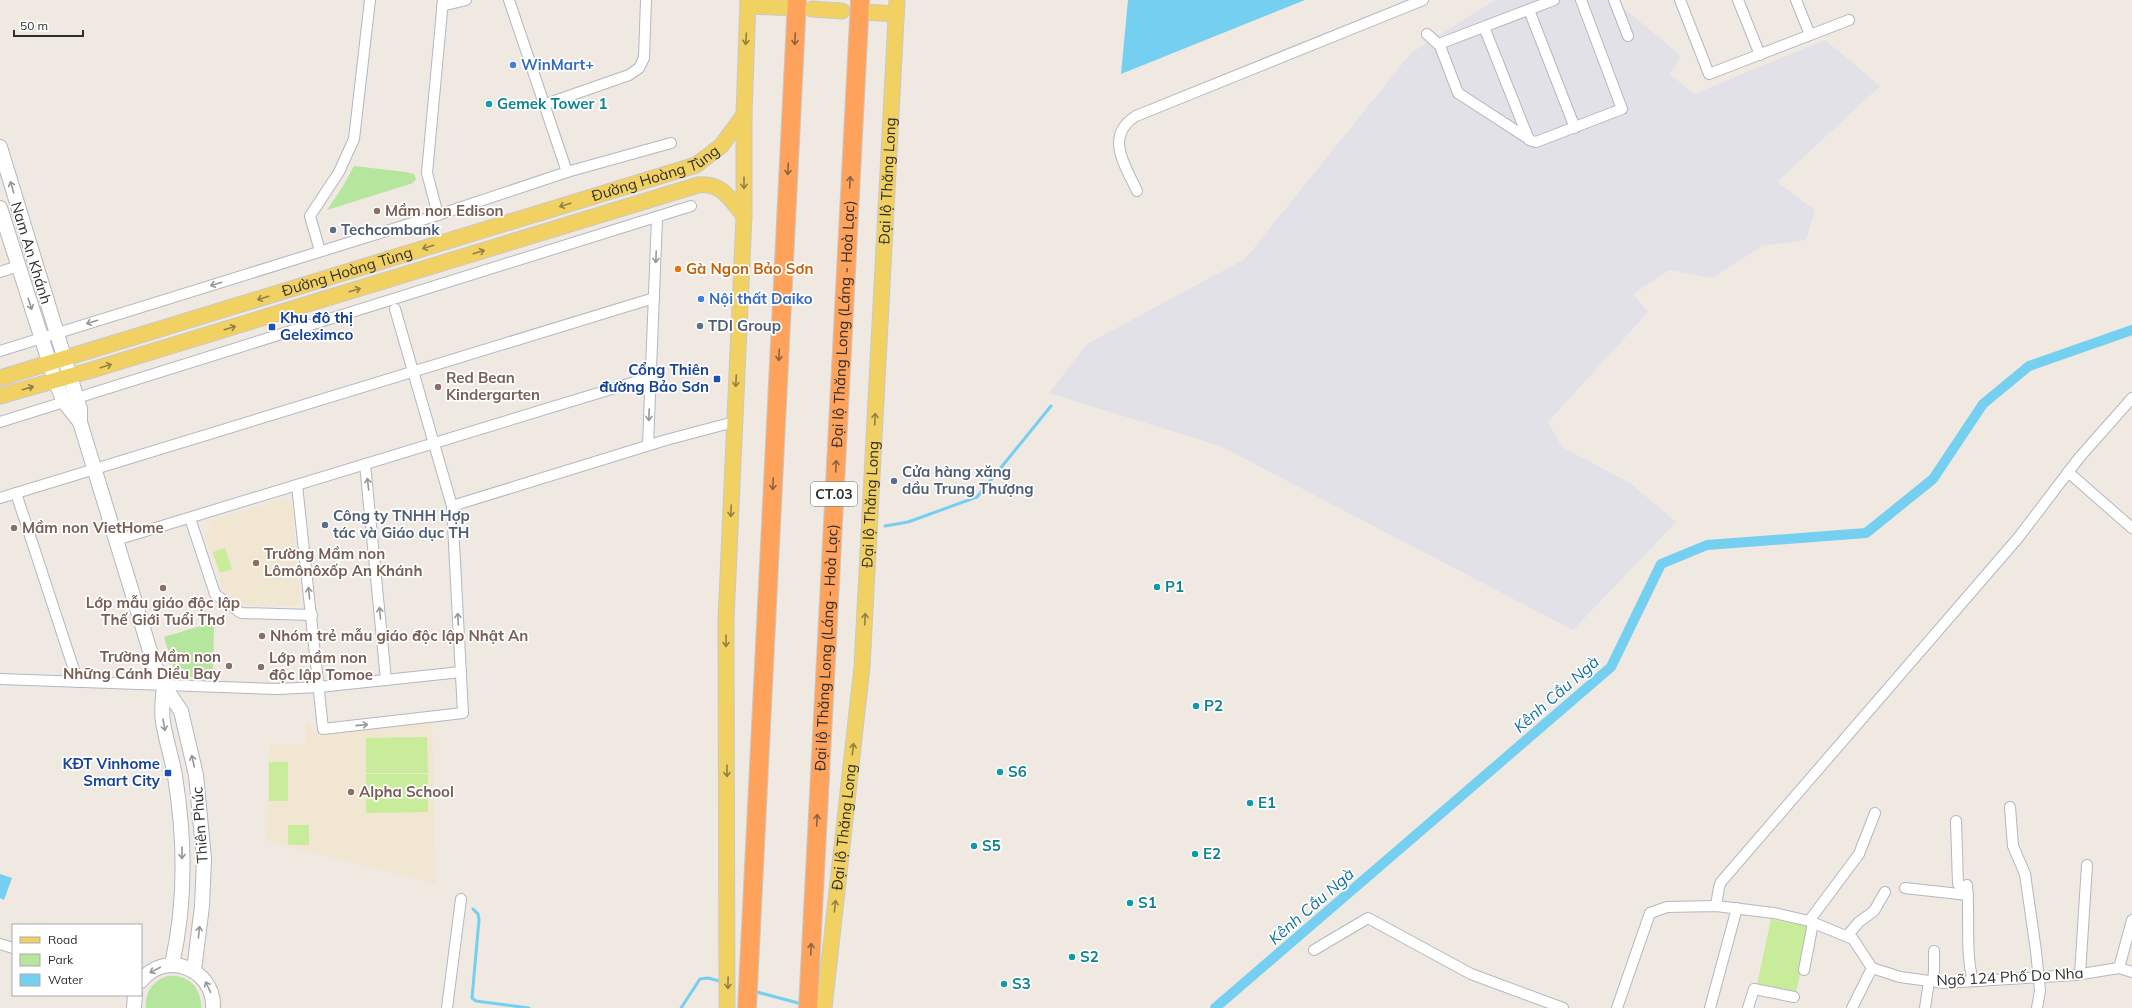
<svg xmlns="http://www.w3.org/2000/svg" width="2132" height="1008" font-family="Mulish,sans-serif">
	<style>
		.industrial { fill: #e3e1e8 }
		.education { fill: #f0e6d1 }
		.green { fill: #b6e59e }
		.pitch { fill: #c9ec9a }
		.water { fill: #75cff0 }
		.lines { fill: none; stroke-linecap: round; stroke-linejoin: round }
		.stream { stroke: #75cff0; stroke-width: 3 }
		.canal { stroke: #75cff0; stroke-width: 10 }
		.street-casing { stroke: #b4b7c1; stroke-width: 12 }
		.secondary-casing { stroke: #b4b7c1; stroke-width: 16 }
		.primary-casing { stroke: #c9c9c9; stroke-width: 17 }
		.highway-casing { stroke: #c9c9c9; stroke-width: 20 }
		.street { stroke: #fff; stroke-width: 10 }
		.secondary { stroke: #fff; stroke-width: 14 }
		.primary { stroke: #f2d163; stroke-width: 15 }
		.highway { stroke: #ffa35c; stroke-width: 18 }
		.oneway { stroke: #908048 }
		.oneway2 { stroke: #8c6343 }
		.oneway3 { stroke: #969696 }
		.shop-dot { fill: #3f7fe0; stroke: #fff; stroke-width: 1.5 }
		.culture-dot { fill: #0f9aa8; stroke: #fff; stroke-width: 1.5 }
		.education-dot { fill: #8d6e63; stroke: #fff; stroke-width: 1.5 }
		.service-dot { fill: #5c6f8a; stroke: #fff; stroke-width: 1.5 }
		.food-dot { fill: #e8710a; stroke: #fff; stroke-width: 1.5 }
		.transit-dot { fill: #1a4fb4; stroke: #fff; stroke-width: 1.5 }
		.labels { text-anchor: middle; stroke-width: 3.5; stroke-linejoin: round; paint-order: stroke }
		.shield { fill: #fff; stroke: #6d6d6d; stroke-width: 1 }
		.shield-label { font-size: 14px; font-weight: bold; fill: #2e2e2e }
		.shop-label { font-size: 15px; font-weight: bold; fill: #366cbe; stroke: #fff; text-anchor: start }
		.culture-label { font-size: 15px; font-weight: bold; fill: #0d838f; stroke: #fff; text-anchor: start }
		.street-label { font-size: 15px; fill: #2e2e2e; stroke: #fff }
		.education-label { font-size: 15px; font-weight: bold; fill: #785e54; stroke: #fff; text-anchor: start }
		.service-label { font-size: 15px; font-weight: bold; fill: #4e5e75; stroke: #fff; text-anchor: start }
		.food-label { font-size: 15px; font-weight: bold; fill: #c56008; stroke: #fff; text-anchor: start }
		.transit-label { font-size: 15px; font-weight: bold; fill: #164399; stroke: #fff; text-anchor: end }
		.water-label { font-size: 16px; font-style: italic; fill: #0d6fa3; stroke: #fff }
	</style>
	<rect width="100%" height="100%" fill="#efe9e1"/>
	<path class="industrial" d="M1495,0h119l67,56 -11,18 24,20 131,-54 55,46 -103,96 38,28 -9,30 -44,6 -50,32 -43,-8 -36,24 15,18 -100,110 14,25 68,36 46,39 -103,108 -353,-184 -171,-53 38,-49 158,-85 166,-206z"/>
	<g class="education">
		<path d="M283,498l9,6 8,97 -4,5h-48l-24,-14 -19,-58 6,-13z"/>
		<path d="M432,721l4,163 -169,-43 2,-97h36l1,-20h5l1,9z"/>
	</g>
	<g class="green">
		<path d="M354,166l52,6 8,2 2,5 -3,4 -86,27 16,-24z"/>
		<path d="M214,622l-1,56 -34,-2 -4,-4 -11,-35z"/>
		<path d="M167,976c20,-2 35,11 34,32h-55c-2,-15 7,-27 21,-32z"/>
	</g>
	<g class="pitch">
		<path d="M225,548l7,21 -12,4 -7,-21z"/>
		<path d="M427,737l1,36h-62v-35z"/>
		<rect x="269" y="762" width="19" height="39"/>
		<path d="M366,774h62v38l-62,1z"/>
		<rect x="288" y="825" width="21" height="20"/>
		<path d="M1771,919l39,8 -14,66 -39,-8z"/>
	</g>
	<g class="water">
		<path d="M1128,0h177l-184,74z"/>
		<path d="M0,874l12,4 -8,22 -4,-2z"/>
	</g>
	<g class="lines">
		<g class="stream">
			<path d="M885,526l23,-4 69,-25 74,-91"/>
			<path d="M473,909l5,5 1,6 -7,78 4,3 53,7"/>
			<path d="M753,991l49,13"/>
			<path d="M681,1008l19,-29 8,-1 15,4"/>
		</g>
		<path class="canal" d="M1215,1008l396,-341 50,-103 46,-19 159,-12 67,-54 50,-75 46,-38 103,-36"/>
		<defs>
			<g id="street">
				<path d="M509,0l58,172"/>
				<path d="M1614,0l14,36"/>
				<path d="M1680,0l29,74 140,-54"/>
				<path d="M1738,0l22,55"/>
				<path d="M1796,0l14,35"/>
				<path d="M442,6l24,-6"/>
				<path d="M1529,10l46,118"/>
				<path d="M1484,27l45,113"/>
				<path d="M1427,34l13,12 18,47 74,48 4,1 86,-33 -41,-109"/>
				<path d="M1439,44l115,-44"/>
				<path d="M543,105l86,-30 10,-7 5,-10 2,-58"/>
				<path d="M1137,191c-12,-26 -33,-55 -1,-75l287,-116"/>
				<path d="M438,215l-11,-42 16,-173"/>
				<path d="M320,251l-10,-35 29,-44 15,-33 16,-139"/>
				<path d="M0,272l18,-6"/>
				<path d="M0,351l438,-136 129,-43 104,-29"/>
				<path d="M0,422l691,-216"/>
				<path d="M648,445l9,-227"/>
				<path d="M365,464l21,216"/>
				<path d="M2068,472l64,56"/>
				<path d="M297,485l26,244 140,-16 -11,-207 -57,-197"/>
				<path d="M16,493l62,189"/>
				<path d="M0,498l654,-200"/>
				<path d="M452,506l214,-66 68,-18"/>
				<path d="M190,518l25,76 26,19 71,2"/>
				<path d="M116,540l535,-163"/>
				<path d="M0,679l278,10 41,-2 142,-15"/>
				<path d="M2010,807l3,39 12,28 11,77 4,40 -3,17"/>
				<path d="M1956,821l2,63 2,2 7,1"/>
				<path d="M1967,885c3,30 -2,68 6,96"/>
				<path d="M1905,888l63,7"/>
				<path d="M1716,906l3,-19 2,-5 297,-344 61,-80 53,-60"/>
				<path d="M1809,921l50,-67 16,-41"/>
				<path d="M1847,936l12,-14 15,-11 11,-19"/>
				<path d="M0,944l13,4"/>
				<path d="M1314,950l54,-32 103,56 92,34"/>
				<path d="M2119,968l13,-48"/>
				<path d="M1804,970l9,-47"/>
				<path d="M2080,974l7,-109"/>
				<path d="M1933,981l1,-10v-20"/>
				<path d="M447,1008l14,-109"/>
				<path d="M1617,1008l33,-95 17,-6 49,-1 58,7 35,8 44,18 19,29 28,9 44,6 131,-8 44,-7 13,4"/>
				<path d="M1710,1008l27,-100"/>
				<path d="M1748,1008l6,-19 40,8"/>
				<path d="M1852,1008l20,-40"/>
				<path d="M1925,1008l4,-27"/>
			</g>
			<g id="secondary">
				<path d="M0,147l80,262v13l74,242 10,22 17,25 15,64 8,84 -2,47 -8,64"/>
				<path d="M0,208l55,172 9,22 16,20"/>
				<path d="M164,686c-1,11 -3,25 -1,36 3,19 9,36 12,54 10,62 11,127 -3,188"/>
				<path d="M141,981c24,-32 74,-12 72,27"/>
				<path d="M134,1008l1,-13"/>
			</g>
			<g id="primary">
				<path d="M748,6l46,2"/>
				<path d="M812,9l30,2"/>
				<path d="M864,12l32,2"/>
				<path id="s1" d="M0,378l696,-213 25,-19 23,-31"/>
				<path d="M0,396l95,-27 603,-184c24,-3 33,15 46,31"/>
				<path d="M727,1008l-1,-388 18,-404v-101l4,-115"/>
				<path id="s2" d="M824,1008l38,-341 35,-667"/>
			</g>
			<g id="highway">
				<path d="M747,1008l50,-1008"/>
				<path id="s3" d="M808,1008l52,-1008"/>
			</g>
		</defs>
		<use href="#street" class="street-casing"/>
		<use href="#secondary" class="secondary-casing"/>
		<use href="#primary" class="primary-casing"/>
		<use href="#highway" class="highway-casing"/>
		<use href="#street" class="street"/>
		<use href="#secondary" class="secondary"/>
		<use href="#primary" class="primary"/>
		<use href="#highway" class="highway"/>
	</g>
	<defs><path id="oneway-shaft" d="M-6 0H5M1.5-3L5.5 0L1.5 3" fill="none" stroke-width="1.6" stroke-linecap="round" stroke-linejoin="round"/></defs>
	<g class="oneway">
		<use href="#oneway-shaft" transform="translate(746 39) rotate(94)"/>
		<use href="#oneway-shaft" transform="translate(744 183) rotate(90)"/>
		<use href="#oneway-shaft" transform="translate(565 205) rotate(163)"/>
		<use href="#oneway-shaft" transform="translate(428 247) rotate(163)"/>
		<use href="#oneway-shaft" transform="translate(479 252) rotate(-17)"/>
		<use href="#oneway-shaft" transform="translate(355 290) rotate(-17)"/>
		<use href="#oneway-shaft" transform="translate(263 298) rotate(163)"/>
		<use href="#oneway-shaft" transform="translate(230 328) rotate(-17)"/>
		<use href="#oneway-shaft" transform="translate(106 366) rotate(-17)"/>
		<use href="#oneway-shaft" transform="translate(736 381) rotate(93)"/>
		<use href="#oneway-shaft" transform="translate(28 388) rotate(-16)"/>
		<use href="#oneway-shaft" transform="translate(875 419) rotate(-87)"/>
		<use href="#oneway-shaft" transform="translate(731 511) rotate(92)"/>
		<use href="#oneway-shaft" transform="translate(865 619) rotate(-87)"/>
		<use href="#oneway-shaft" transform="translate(726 641) rotate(90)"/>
		<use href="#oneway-shaft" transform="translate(853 749) rotate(-83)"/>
		<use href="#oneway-shaft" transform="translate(727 771) rotate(90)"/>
		<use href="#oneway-shaft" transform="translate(835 906) rotate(-84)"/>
		<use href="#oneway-shaft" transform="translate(728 983) rotate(91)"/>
	</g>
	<g class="oneway2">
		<use href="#oneway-shaft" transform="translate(795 39) rotate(93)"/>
		<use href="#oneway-shaft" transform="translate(788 169) rotate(93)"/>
		<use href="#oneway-shaft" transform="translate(850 182) rotate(-87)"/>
		<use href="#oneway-shaft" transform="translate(779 355) rotate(93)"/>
		<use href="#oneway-shaft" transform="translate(836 466) rotate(-87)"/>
		<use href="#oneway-shaft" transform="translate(773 484) rotate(93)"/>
		<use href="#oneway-shaft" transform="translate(817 820) rotate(-87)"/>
		<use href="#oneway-shaft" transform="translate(811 949) rotate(-87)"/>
	</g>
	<g class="oneway3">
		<use href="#oneway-shaft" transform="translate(12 187) rotate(-107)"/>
		<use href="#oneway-shaft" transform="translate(656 257) rotate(92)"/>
		<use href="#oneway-shaft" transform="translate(216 284) rotate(163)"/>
		<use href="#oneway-shaft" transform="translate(30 304) rotate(72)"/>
		<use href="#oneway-shaft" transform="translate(92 322) rotate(163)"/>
		<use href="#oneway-shaft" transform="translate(649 415) rotate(92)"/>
		<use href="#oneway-shaft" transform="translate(368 484) rotate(-97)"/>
		<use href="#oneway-shaft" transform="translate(309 593) rotate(-96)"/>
		<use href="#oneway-shaft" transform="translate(380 613) rotate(-95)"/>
		<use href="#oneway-shaft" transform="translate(458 619) rotate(-93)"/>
		<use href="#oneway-shaft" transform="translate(164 725) rotate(80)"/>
		<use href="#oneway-shaft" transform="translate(362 725) rotate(-6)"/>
		<use href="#oneway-shaft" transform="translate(193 761) rotate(-103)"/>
		<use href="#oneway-shaft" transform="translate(182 853) rotate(90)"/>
		<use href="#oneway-shaft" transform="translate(199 932) rotate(-84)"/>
		<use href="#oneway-shaft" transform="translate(155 970) rotate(152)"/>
		<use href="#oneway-shaft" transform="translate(208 987) rotate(-116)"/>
	</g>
	<g class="shop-dot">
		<circle cx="513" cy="65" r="4"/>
		<circle cx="701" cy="299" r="4"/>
	</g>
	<g class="culture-dot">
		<circle cx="489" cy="104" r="4"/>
		<circle cx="1157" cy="587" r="4"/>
		<circle cx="1196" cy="706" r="4"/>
		<circle cx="1000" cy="772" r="4"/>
		<circle cx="1250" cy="803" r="4"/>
		<circle cx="974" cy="846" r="4"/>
		<circle cx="1195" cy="854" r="4"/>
		<circle cx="1130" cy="903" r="4"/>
		<circle cx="1072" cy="957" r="4"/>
		<circle cx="1004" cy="984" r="4"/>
	</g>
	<g class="education-dot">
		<circle cx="377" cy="211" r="4"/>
		<circle cx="438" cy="387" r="4"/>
		<circle cx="14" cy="528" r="4"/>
		<circle cx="256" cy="563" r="4"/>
		<circle cx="163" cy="588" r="4"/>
		<circle cx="262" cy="636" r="4"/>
		<circle cx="229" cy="666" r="4"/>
		<circle cx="261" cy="667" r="4"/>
		<circle cx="351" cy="792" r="4"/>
	</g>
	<g class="service-dot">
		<circle cx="333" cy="230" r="4"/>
		<circle cx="700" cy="326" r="4"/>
		<circle cx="894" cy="481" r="4"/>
		<circle cx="325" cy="525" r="4"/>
	</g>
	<circle class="food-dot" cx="678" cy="269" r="4"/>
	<g class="transit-dot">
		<rect x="268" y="323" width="8" height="8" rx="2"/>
		<rect x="713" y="375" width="8" height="8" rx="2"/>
		<rect x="164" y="769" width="8" height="8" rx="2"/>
	</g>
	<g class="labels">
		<rect class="shield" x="811" y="482" width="46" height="24" rx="3"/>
		<g class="shield-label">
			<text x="834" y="499">CT.03</text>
		</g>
		<g class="shop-label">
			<text x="521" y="70">WinMart+</text>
			<text x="709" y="304">Nội thất Daiko</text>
		</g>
		<g class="culture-label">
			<text x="497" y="109">Gemek Tower 1</text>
			<text x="1165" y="592">P1</text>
			<text x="1204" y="711">P2</text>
			<text x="1008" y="777">S6</text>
			<text x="1258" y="808">E1</text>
			<text x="982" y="851">S5</text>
			<text x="1203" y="859">E2</text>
			<text x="1138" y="908">S1</text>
			<text x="1080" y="962">S2</text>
			<text x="1012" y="989">S3</text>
		</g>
		<g class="street-label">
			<text dy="5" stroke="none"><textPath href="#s1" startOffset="687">Đường Hoàng Tùng</textPath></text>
			<text dy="5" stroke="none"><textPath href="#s2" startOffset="830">Đại lộ Thăng Long</textPath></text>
			<text transform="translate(31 253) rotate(73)" y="5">Nam An Khánh</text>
			<text dy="5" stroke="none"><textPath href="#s1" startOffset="363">Đường Hoàng Tùng</textPath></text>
			<text dy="5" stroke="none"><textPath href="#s3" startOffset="685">Đại lộ Thăng Long (Láng - Hoà Lạc)</textPath></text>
			<text dy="5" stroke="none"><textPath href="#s2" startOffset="506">Đại lộ Thăng Long</textPath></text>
			<text dy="5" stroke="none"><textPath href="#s3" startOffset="361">Đại lộ Thăng Long (Láng - Hoà Lạc)</textPath></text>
			<text transform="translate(200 825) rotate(-94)" y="5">Thiên Phúc</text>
			<text dy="5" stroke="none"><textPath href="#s2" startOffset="182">Đại lộ Thăng Long</textPath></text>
			<text transform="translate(2010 977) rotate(-3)" y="5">Ngõ 124 Phố Do Nha</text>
		</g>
		<g class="education-label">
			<text x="385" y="216">Mầm non Edison</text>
			<text x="446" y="383">Red Bean<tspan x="446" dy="17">Kindergarten</tspan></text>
			<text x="22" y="533">Mầm non VietHome</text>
			<text x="264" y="559">Trường Mầm non<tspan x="264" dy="17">Lômônôxốp An Khánh</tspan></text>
			<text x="163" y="608" text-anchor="middle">Lớp mẫu giáo độc lập<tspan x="163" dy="17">Thế Giới Tuổi Thơ</tspan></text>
			<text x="270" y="641">Nhóm trẻ mẫu giáo độc lập Nhật An</text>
			<text x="221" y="662" text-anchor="end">Trường Mầm non<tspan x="221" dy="17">Những Cánh Diều Bay</tspan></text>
			<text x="269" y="663">Lớp mầm non<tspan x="269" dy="17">độc lập Tomoe</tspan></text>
			<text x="359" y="797">Alpha School</text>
		</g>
		<g class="service-label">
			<text x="341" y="235">Techcombank</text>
			<text x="708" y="331">TDI Group</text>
			<text x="902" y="477">Cửa hàng xăng<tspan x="902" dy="17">dầu Trung Thượng</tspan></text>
			<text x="333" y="521">Công ty TNHH Hợp<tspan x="333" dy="17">tác và Giáo dục TH</tspan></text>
		</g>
		<g class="food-label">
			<text x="686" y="274">Gà Ngon Bảo Sơn</text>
		</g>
		<g class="transit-label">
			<text x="280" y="323" text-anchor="start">Khu đô thị<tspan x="280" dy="17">Geleximco</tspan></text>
			<text x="709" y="375">Cổng Thiên<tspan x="709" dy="17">đường Bảo Sơn</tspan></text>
			<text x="160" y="769">KĐT Vinhome<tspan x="160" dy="17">Smart City</tspan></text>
		</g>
		<g class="water-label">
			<text transform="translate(1556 694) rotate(-41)" y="6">Kênh Cầu Ngà</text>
			<text transform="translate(1311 906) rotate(-41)" y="6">Kênh Cầu Ngà</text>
		</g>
	</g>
	<rect x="12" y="924" width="130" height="72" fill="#ffffff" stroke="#ababab"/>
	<rect x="20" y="937" width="20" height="6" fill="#f2d163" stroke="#ababab"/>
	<text x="48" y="944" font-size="12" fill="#2e2e2e">Road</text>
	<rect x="20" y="954" width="20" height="12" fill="#b6e59e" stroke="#ababab"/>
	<text x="48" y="964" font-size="12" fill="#2e2e2e">Park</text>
	<rect x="20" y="974" width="20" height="12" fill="#75cff0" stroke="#ababab"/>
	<text x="48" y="984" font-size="12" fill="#2e2e2e">Water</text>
	<path d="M14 30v6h69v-6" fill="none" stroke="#2e2e2e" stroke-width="2"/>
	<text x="20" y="30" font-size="12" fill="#2e2e2e" stroke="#ffffff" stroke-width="3" paint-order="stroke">50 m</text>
</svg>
